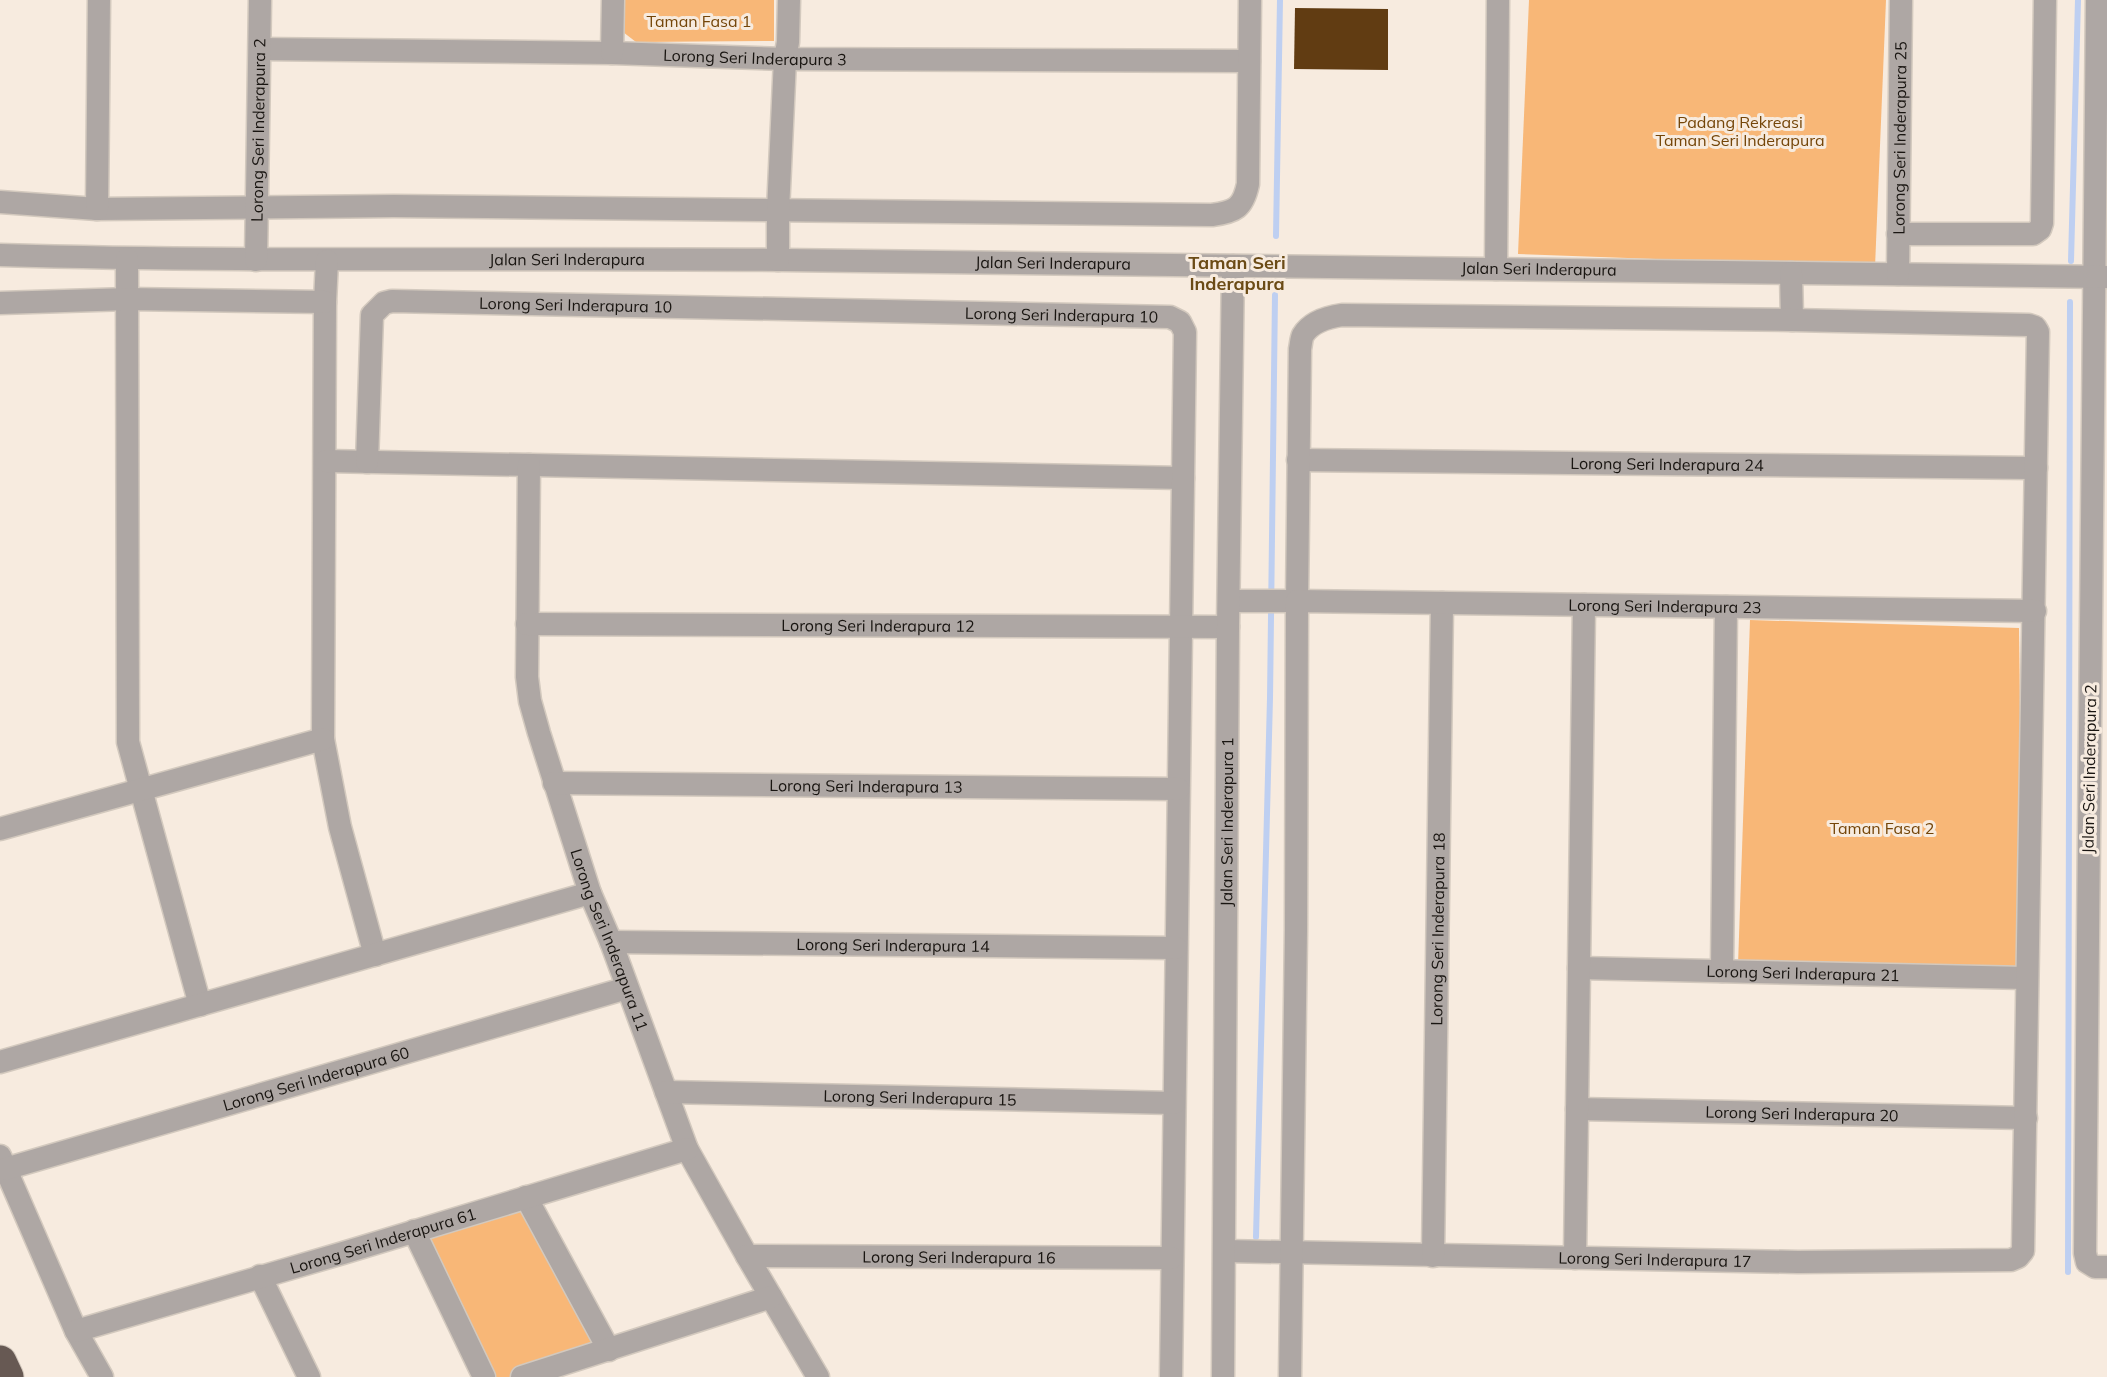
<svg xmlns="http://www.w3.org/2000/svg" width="2107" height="1377" font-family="Mulish,sans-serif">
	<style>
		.green { fill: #f8b777 }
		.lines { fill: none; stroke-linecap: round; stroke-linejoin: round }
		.stream { stroke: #becff1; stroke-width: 6 }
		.building { fill: #613c12 }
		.street-casing { stroke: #d3c9be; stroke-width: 25 }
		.highway-casing { stroke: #d3c9be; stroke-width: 35 }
		.street { stroke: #aea7a4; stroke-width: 22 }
		.highway { stroke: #675953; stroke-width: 33 }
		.labels { text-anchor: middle; stroke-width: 6; stroke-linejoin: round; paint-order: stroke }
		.park-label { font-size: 16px; fill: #744508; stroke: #f7ebdf }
		.street-label { font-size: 16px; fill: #191511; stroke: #f7ebdf }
		.neighbourhood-label { font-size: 18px; font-weight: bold; fill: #6b4b16; stroke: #f7ebdf }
	</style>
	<rect width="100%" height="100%" fill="#f7ebdf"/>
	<g class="green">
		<path d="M624,0h150v41l-138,1 -13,-10z"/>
		<path d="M1529,0h357l-11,267 -357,-13z"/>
		<path d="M1750,620l269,8 4,344 -285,-7z"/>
		<path d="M526,1197l83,153 -87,27h-38l-70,-146z"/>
	</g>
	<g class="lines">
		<g class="stream">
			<path d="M1276,236l4,-236"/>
			<path d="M2071,261l7,-261"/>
			<path d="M1256,1237l14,-539 5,-403"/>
			<path d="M2068,1272l2,-970"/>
		</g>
	</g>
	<path class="building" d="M1295,8l93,1v61l-94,-1z"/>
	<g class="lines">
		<defs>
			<g id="street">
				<path d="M2097,0l-12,1253 2,9 8,5h12"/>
				<path id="s1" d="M260,49l352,4 173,6 464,2"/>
				<path d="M612,53l1,-53"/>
				<path d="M0,202l97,7 297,-3 818,9c23,-3 31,-7 36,-31l2,-184"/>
				<path d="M97,209l2,-209"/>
				<path d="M1898,234h135l7,-5 2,-6 3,-223"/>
				<path id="s2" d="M0,255c261,8 522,2 784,5 441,4 882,10 1323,17"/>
				<path d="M127,259l1,483 72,263"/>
				<path id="s3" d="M256,260l4,-260"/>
				<path d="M778,260v-49l7,-152 3,-17 1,-42"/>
				<path d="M327,261l-2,41 -2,437 17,88 35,128"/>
				<path d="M1496,269l2,-269"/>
				<path d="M1791,273l1,47"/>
				<path id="s4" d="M1898,274l3,-274"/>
				<path d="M0,303l129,-4 196,3"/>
				<path id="s5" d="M1298,460l738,8"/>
				<path d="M326,461l857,17"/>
				<path id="s6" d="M367,462l5,-147 12,-12 8,-2 778,16 10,5 5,10 -14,1045"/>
				<path id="s7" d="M529,465l-2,212 3,24 9,32 51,160 21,49 76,207 60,107 71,121"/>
				<path id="s8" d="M527,624l701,3"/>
				<path id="s9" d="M554,783l624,6"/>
				<path d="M0,829l323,-90"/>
				<path id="s10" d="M611,942l565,6"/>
				<path id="s11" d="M1579,968l447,10"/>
				<path d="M1722,971l4,-364"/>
				<path d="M0,1062l590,-169"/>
				<path id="s12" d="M666,1092l508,11"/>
				<path id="s13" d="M1577,1109l449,9"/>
				<path d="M0,1156l76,175 26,46"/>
				<path id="s14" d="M5,1169l622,-181"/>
				<path d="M526,1197l83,153"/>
				<path d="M414,1231l70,146"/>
				<path id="s15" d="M1225,1251l573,11 213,-2 7,-3 5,-6 15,-919 -3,-5 -6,-2 -237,-5 -450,-5c-14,2 -31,7 -39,20 -2,4 -2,10 -3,14l-3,252h-68"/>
				<path id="s16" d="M747,1256l424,2"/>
				<path id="s17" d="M1433,1256l9,-653"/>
				<path d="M1575,1258l9,-653"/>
				<path d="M260,1276l49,101"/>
				<path id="s18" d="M76,1331l267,-78 344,-104"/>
				<path d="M522,1377l249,-80"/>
				<path id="s19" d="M1223,1377l5,-750 5,-361"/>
				<path id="s20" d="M1290,1377l6,-447 1,-329 738,10"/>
			</g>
			<path id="highway" d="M0,1362l7,15"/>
		</defs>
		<use href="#street" class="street-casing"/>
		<use href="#highway" class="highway-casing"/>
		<use href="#street" class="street"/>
		<use href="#highway" class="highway"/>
	</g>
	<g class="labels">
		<g class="park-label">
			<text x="699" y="27">Taman Fasa 1</text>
			<text x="1740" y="128">Padang Rekreasi<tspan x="1740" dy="18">Taman Seri Inderapura</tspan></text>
			<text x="1882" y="834">Taman Fasa 2</text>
		</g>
		<g class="street-label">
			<text dy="6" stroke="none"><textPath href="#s1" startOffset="495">Lorong Seri Inderapura 3</textPath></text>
			<text dy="6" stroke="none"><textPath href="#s3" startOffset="130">Lorong Seri Inderapura 2</textPath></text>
			<text dy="6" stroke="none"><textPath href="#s4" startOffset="136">Lorong Seri Inderapura 25</textPath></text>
			<text dy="6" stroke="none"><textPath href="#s2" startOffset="567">Jalan Seri Inderapura</textPath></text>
			<text dy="6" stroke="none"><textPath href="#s2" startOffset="1053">Jalan Seri Inderapura</textPath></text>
			<text dy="6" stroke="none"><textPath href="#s2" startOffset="1539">Jalan Seri Inderapura</textPath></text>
			<text dy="6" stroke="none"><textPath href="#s6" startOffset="356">Lorong Seri Inderapura 10</textPath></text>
			<text dy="6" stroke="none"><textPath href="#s6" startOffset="842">Lorong Seri Inderapura 10</textPath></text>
			<text dy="6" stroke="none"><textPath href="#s5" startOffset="369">Lorong Seri Inderapura 24</textPath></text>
			<text dy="6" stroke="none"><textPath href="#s20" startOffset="1144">Lorong Seri Inderapura 23</textPath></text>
			<text dy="6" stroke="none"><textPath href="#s8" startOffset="351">Lorong Seri Inderapura 12</textPath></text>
			<text transform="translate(2089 769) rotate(-89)" y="6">Jalan Seri Inderapura 2</text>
			<text dy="6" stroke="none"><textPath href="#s9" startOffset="312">Lorong Seri Inderapura 13</textPath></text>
			<text dy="6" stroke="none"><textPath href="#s19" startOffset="555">Jalan Seri Inderapura 1</textPath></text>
			<text dy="6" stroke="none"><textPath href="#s17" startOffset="327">Lorong Seri Inderapura 18</textPath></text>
			<text dy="6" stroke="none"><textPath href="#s7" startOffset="488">Lorong Seri Inderapura 11</textPath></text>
			<text dy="6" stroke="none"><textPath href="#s10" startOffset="282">Lorong Seri Inderapura 14</textPath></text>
			<text dy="6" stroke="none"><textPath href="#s11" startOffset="224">Lorong Seri Inderapura 21</textPath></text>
			<text dy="6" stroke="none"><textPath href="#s14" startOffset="324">Lorong Seri Inderapura 60</textPath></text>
			<text dy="6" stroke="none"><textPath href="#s12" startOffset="254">Lorong Seri Inderapura 15</textPath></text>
			<text dy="6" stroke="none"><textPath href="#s13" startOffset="225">Lorong Seri Inderapura 20</textPath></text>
			<text dy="6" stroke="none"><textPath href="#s18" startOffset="320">Lorong Seri Inderapura 61</textPath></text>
			<text dy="6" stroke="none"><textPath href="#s16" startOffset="212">Lorong Seri Inderapura 16</textPath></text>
			<text dy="6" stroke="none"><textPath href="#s15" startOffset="430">Lorong Seri Inderapura 17</textPath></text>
		</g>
		<g class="neighbourhood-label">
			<text x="1237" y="269">Taman Seri<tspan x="1237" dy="21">Inderapura</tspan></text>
		</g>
	</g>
</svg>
